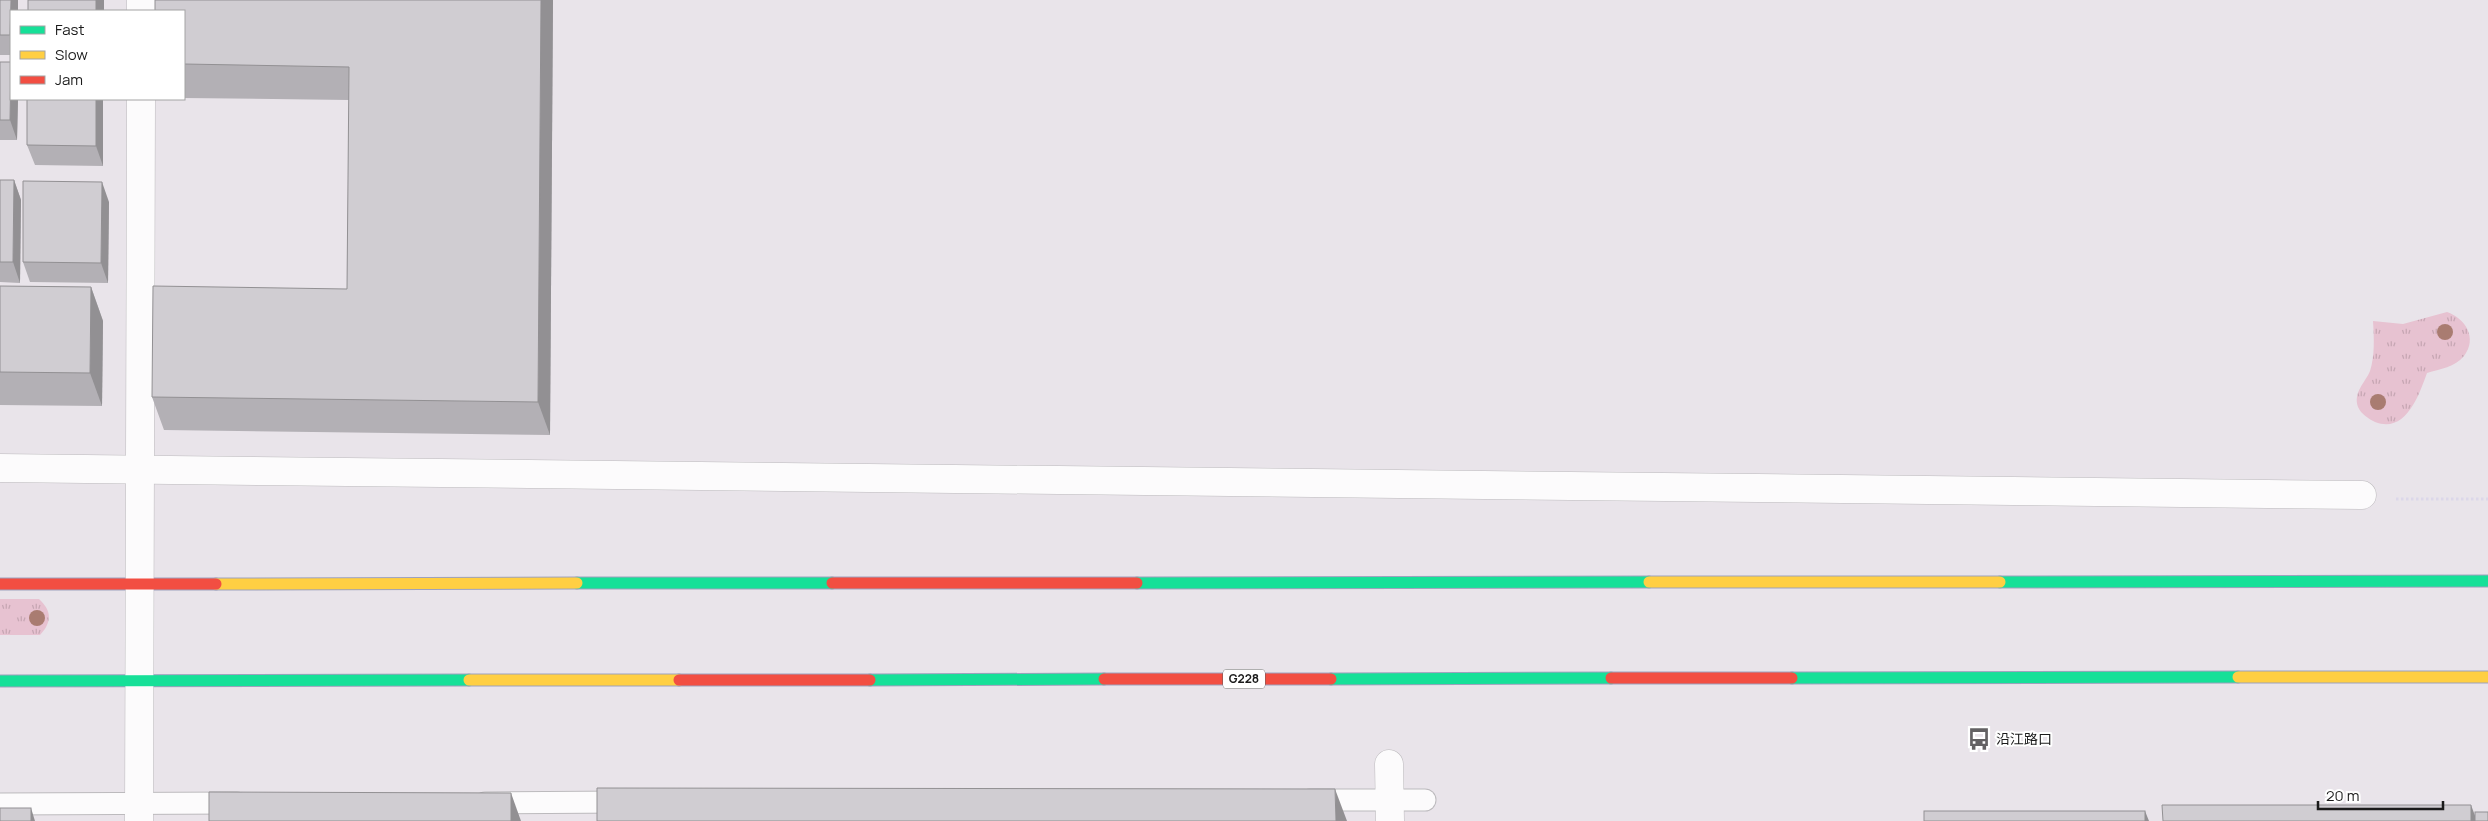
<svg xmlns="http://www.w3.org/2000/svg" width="2488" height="821" font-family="Manrope,'Noto Sans SC',sans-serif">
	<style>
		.grass { fill: url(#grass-tufts) }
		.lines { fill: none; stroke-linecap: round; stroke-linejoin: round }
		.lane-casing { stroke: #bcbabd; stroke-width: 23 }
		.street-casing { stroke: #bcbabd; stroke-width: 29 }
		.fast-casing { stroke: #9da1bd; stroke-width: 13 }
		.slow-casing { stroke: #9da1bd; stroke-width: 13 }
		.jam-casing { stroke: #9da1bd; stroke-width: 13 }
		.path { stroke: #dcd7e9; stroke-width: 3; stroke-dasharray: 2.5 2.5; stroke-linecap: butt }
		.lane { stroke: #fcfbfc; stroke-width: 21 }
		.street { stroke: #fcfbfc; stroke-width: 28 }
		.fast { stroke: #16e098; stroke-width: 11 }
		.slow { stroke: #ffcf43; stroke-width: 11 }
		.jam { stroke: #f24e42; stroke-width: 11 }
		.tree { fill: #a97c71 }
		.wall { fill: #b3b0b5 }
		.shaded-wall { fill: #929093 }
		.building { fill: #d0cdd2; stroke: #929093 }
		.labels { text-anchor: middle; stroke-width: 4; stroke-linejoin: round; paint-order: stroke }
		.shield { fill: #fff; stroke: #5f5f5f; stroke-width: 1 }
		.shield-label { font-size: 12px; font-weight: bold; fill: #1b1b1b }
		.poi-label { font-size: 14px; fill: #1b1b1b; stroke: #fff; text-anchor: start }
	</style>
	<defs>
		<pattern id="grass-tufts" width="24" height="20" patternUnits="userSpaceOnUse" patternTransform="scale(1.25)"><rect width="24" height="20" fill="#e7c2d1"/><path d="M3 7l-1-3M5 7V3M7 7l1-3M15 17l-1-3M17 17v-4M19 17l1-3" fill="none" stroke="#c6a6b3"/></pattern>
	</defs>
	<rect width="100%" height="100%" fill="#e9e4ea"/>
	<g class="grass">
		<path d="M2447,312c18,6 31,26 17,44 -9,11 -24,13 -37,17 -8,22 -21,61 -52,49 -6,-3 -14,-8 -17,-15 -5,-15 7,-24 12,-36 5,-15 4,-34 3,-50l30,3z"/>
		<path d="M0,599h39c13,12 13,23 1,36h-40z"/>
	</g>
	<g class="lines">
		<defs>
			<g id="lane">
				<path d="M1310,800h115"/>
				<path d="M485,803l140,-1"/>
				<path d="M0,804l237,-1"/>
			</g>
			<g id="street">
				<path d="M141,11v-11"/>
				<path d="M0,468l2362,27"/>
				<path d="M1389,764l1,57"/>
				<path d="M139,821l2,-722"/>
			</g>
			<g id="fast">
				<path d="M2000,582l488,-1"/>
				<path d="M577,583h255"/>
				<path d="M1137,583l512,-1"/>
				<path d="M1792,678l446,-1"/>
				<path d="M1331,679l280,-1"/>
				<path d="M870,680l234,-1"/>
				<path d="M0,681l469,-1"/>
			</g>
			<g id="slow">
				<path d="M1649,582h351"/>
				<path d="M216,584l361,-1"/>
				<path d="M2238,677h250"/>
				<path d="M469,680h210"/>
			</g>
			<g id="jam">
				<path d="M832,583h305"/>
				<path d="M0,584h216"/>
				<path d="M1611,678h181"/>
				<path d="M1104,679h227"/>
				<path d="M679,680h191"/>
			</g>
		</defs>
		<use href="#lane" class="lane-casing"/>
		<use href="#street" class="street-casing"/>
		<use href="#fast" class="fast-casing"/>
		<use href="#slow" class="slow-casing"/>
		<use href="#jam" class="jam-casing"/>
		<path class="path" d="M2396,499h92"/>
		<use href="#lane" class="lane"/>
		<use href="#street" class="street"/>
		<use href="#fast" class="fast"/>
		<use href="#slow" class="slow"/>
		<use href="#jam" class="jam"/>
	</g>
	<g class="tree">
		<circle cx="2445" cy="332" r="8"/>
		<circle cx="2378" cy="402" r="8"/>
		<circle cx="37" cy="618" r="8"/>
	</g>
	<g class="wall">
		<path d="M0,0h18v11h-7v44h-11z"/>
		<path d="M553,0l-3,435 -386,-5 -12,-33 195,-108 2,-189 -165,-2v-87z"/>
		<path d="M0,62l11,37h7l-1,41h-17z"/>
		<path d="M103,99v67l-68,-1 -8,-20z"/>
		<path d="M0,180h14l7,20 -1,83 -20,-1z"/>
		<path d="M109,202l-1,81 -78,-1 -7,-20z"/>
		<path d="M0,286l91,1 12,34 -1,85 -102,-1z"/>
	</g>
	<g class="shaded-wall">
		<path d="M11,0h7v11h-7v27l-1,-3z"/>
		<rect x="96" y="0" width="8" height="11"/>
		<path d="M541,0h12l-3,435 -12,-33z"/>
		<path d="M11,62v37h7l-1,41 -7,-20z"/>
		<path d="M96,99h7v67l-7,-20z"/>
		<path d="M14,180l7,20 -1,83 -7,-21z"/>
		<path d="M102,182l7,20 -1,81 -7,-20z"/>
		<path d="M91,287l12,34 -1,85 -12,-33z"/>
		<path d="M1335,789l12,32h-11z"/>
		<path d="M511,793l10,28h-10z"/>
		<path d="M2471,805l6,16h-6z"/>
		<path d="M31,808l4,13h-4z"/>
		<path d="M2145,811l4,10h-4z"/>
	</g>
	<g class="building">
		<path d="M0,0h11l-1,35h-10z"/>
		<rect x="28" y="0" width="68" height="11"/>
		<path d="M155,0h386l-3,402 -386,-5 1,-111 194,3 2,-222 -165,-3v-53h-29z"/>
		<path d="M0,62h11l-1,58h-10z"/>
		<path d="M27,99h69v47l-69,-1z"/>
		<path d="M0,180h14l-1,82h-13z"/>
		<path d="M23,181l79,1 -1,81 -78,-1z"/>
		<path d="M0,286l91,1 -1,86 -90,-1z"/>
		<path d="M597,788l738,1 1,32h-739z"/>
		<path d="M209,792l302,1v28h-302z"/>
		<path d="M2162,805h309v16h-308z"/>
		<rect x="0" y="808" width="31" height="13"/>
		<rect x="1924" y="811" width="221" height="10"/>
		<rect x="2475" y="812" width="13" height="9"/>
	</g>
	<defs>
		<symbol id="bus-bare" viewBox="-9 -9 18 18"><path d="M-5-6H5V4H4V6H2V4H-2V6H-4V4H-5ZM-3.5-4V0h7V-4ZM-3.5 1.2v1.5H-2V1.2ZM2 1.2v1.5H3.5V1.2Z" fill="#636163" stroke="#fff" stroke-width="2.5" paint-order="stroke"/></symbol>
	</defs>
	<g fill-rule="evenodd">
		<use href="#bus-bare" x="1963" y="723" width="32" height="32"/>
	</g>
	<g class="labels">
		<rect class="shield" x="1223" y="669.5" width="42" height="19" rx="4"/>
		<g class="shield-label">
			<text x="1244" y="683">G228</text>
		</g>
		<g class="poi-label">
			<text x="1996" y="744">沿江路口</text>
		</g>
	</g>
	<rect x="10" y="10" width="175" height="90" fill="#ffffff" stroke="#a4a4a4"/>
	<rect x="20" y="26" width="25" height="8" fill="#16e098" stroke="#a4a4a4"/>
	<text x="55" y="35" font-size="15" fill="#1b1b1b">Fast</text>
	<rect x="20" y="51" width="25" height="8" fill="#ffcf43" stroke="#a4a4a4"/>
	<text x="55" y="60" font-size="15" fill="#1b1b1b">Slow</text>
	<rect x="20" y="76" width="25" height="8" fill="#f24e42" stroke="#a4a4a4"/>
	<text x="55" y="85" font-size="15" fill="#1b1b1b">Jam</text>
	<path d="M2318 801v8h125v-8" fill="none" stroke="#1b1b1b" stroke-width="2.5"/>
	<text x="2326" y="801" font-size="15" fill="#1b1b1b" stroke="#ffffff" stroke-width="4" paint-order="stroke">20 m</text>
</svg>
